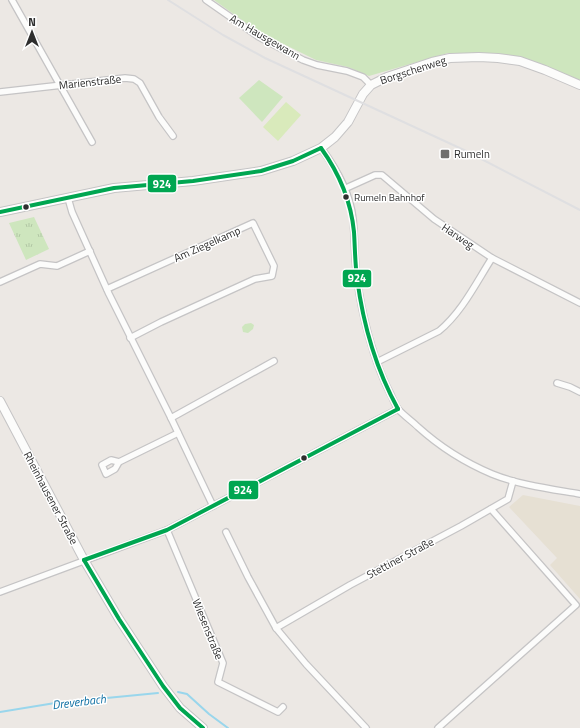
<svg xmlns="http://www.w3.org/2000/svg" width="580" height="728" font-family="'Titillium Web',sans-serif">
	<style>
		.education { fill: #e6e0d3 }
		.grass { fill: url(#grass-tufts) }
		.park { fill: #cee6be }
		.pitch { fill: #d9eabb }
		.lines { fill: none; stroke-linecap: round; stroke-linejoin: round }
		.stream { stroke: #99d6ec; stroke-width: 2 }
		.street-casing { stroke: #c5c4c5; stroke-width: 8 }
		.secondary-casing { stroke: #c5c4c5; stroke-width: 10 }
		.street { stroke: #fcfcfb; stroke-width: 5.5 }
		.secondary { stroke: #fcfcfb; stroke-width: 8 }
		.rail { stroke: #dfdfe1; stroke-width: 2 }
		.bus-1-casing { stroke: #fff; stroke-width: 7 }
		.bus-1 { stroke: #00a651; stroke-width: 4 }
		.poi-dot { fill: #706f6e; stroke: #fff; stroke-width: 1.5 }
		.bus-dot { fill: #2e2e2e; stroke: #fff; stroke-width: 1.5 }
		.labels { text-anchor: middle; stroke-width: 3; stroke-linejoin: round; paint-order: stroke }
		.bus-label { font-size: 10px; fill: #2e2e2e; stroke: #fff; text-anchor: start }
		.street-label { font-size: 11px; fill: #2e2e2e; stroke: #fff }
		.poi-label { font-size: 11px; fill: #2e2e2e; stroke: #fff; text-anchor: start }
		.water-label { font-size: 12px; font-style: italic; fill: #0d6fa3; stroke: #fff }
		.line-badge { stroke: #fff; stroke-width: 1.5 }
		.badge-label { font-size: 11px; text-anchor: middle; font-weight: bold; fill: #fff }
	</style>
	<defs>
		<pattern id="grass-tufts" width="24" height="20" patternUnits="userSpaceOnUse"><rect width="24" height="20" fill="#cee6be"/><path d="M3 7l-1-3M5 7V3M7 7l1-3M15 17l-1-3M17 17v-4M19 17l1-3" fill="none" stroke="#b1c6a4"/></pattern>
	</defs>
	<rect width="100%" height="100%" fill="#ece8e4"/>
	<path class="education" d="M523,495l57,11v93l-30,-34 7,-7 -48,-51z"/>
	<path class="grass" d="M34,217l15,32 -23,11 -17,-37z"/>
	<g class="park">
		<path d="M214,0h366v80l-53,-21 -79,-6 -79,23 -21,-9 -32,-7 -59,-29z"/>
		<path d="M259,80l24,17 -21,25 -23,-24z"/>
		<path d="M251,323l3,2 -1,4 -5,4 -5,-1 -1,-5 3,-3z"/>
	</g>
	<path class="pitch" d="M286,102l15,13 -23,26 -15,-14z"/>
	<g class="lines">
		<g class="stream">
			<path d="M178,692l9,2 22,20 19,14"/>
			<path d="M0,712l55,-9 103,-10"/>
		</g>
		<defs>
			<g id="street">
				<path d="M12,0l80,142"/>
				<path d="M206,0l53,37 44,23 14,5 30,6 16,6 8,8"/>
				<path d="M0,92l125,-14 9,1 6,4 19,34 14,19"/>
				<path d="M321,148c15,20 29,46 32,71 2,19 1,39 4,58 4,36 17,86 34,118 2,4 4,10 7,14 5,6 14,12 20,18 21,19 48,36 74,47 27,11 59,15 88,20"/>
				<path d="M344,189l31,-14h7l52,44 58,39 88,45"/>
				<path d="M68,198l4,14 37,82 62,124 42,88"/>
				<path d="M0,282l40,-18 17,2 33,-15"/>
				<path d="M107,289l146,-66 21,43 -2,10 -17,3 -94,43 -31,16"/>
				<path d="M377,362l62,-31c23,-19 37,-48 53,-73"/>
				<path d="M557,383l13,4 10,5"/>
				<path d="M171,418l103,-57"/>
				<path d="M119,462l-4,7 -9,5 -4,-9 9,-5 8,2 59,-29"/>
				<path d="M167,530l56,133 -5,19 60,30 5,-5"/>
				<path d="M226,532l22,45 28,51 30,36 60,64"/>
				<path d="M0,592l167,-62 231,-121"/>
				<path d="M276,628l74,-43 111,-59 47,-27 5,-18"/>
				<path d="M438,728l138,-123 -85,-96"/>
			</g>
			<g id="secondary">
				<path d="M0,212l114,-24 79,-7 68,-10 32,-10 28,-13 14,-11 13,-15 15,-28 8,-9 16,-8 45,-15 18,-4 29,-1 19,1 22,3 25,9 35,15"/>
				<path d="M0,401l84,159 35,59 44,67 17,22 23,20"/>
			</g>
		</defs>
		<use href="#street" class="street-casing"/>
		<use href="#secondary" class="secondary-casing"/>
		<use href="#street" class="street"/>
		<use href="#secondary" class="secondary"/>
		<path class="rail" d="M168,0l55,35 42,23 199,92 116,60"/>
		<defs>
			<g id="bus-1">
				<path d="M321,148c18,25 30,53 33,84 1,16 1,31 3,46 6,46 19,91 41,131"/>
				<path d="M0,212l114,-24 79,-7 68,-10 32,-10 28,-13"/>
				<path d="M84,560l83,-30 231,-121"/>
				<path d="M84,560l35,59 44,67 17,22 23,20"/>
			</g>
		</defs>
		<use href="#bus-1" class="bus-1-casing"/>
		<use href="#bus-1" class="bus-1"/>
	</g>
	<rect class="poi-dot" x="440" y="149" width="10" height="10" rx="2"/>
	<g class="bus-dot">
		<circle cx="346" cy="197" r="3.5"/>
		<circle cx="26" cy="207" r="3.5"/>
		<circle cx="304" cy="458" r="3.5"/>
	</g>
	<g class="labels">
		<g class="bus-label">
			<text x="354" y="201">Rumeln Bahnhof</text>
		</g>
		<g class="street-label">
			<text transform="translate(265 37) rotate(30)" y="4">Am Hausgewann</text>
			<text transform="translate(413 70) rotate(-18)" y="4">Borgschenweg</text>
			<text transform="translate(90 82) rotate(-6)" y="4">Marienstraße</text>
			<text transform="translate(458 236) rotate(34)" y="4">Harweg</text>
			<text transform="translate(207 244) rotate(-24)" y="4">Am Ziegelkamp</text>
			<text transform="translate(51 498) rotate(62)" y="4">Rheinhausener Straße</text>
			<text transform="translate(400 558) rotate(-28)" y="4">Stettiner Straße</text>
			<text transform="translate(208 629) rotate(68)" y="4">Wiesenstraße</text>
		</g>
		<g class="poi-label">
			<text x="454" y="158">Rumeln</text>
		</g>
		<g class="water-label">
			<text transform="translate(79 702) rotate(-7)" y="4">Dreverbach</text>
		</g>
	</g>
	<g class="line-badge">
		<rect x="147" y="174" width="30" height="19" rx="4" fill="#00a651"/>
		<rect x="342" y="269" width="30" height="19" rx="4" fill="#00a651"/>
		<rect x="228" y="480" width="31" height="20" rx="4" fill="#00a651"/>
	</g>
	<g class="badge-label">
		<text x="162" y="188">924</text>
		<text x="357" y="282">924</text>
		<text x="243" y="494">924</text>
	</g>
	<g transform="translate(32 32)" stroke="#ffffff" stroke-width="3" paint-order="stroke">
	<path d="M0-3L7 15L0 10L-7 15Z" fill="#2e2e2e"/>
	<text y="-6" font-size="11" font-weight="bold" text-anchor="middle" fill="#2e2e2e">N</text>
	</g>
</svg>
